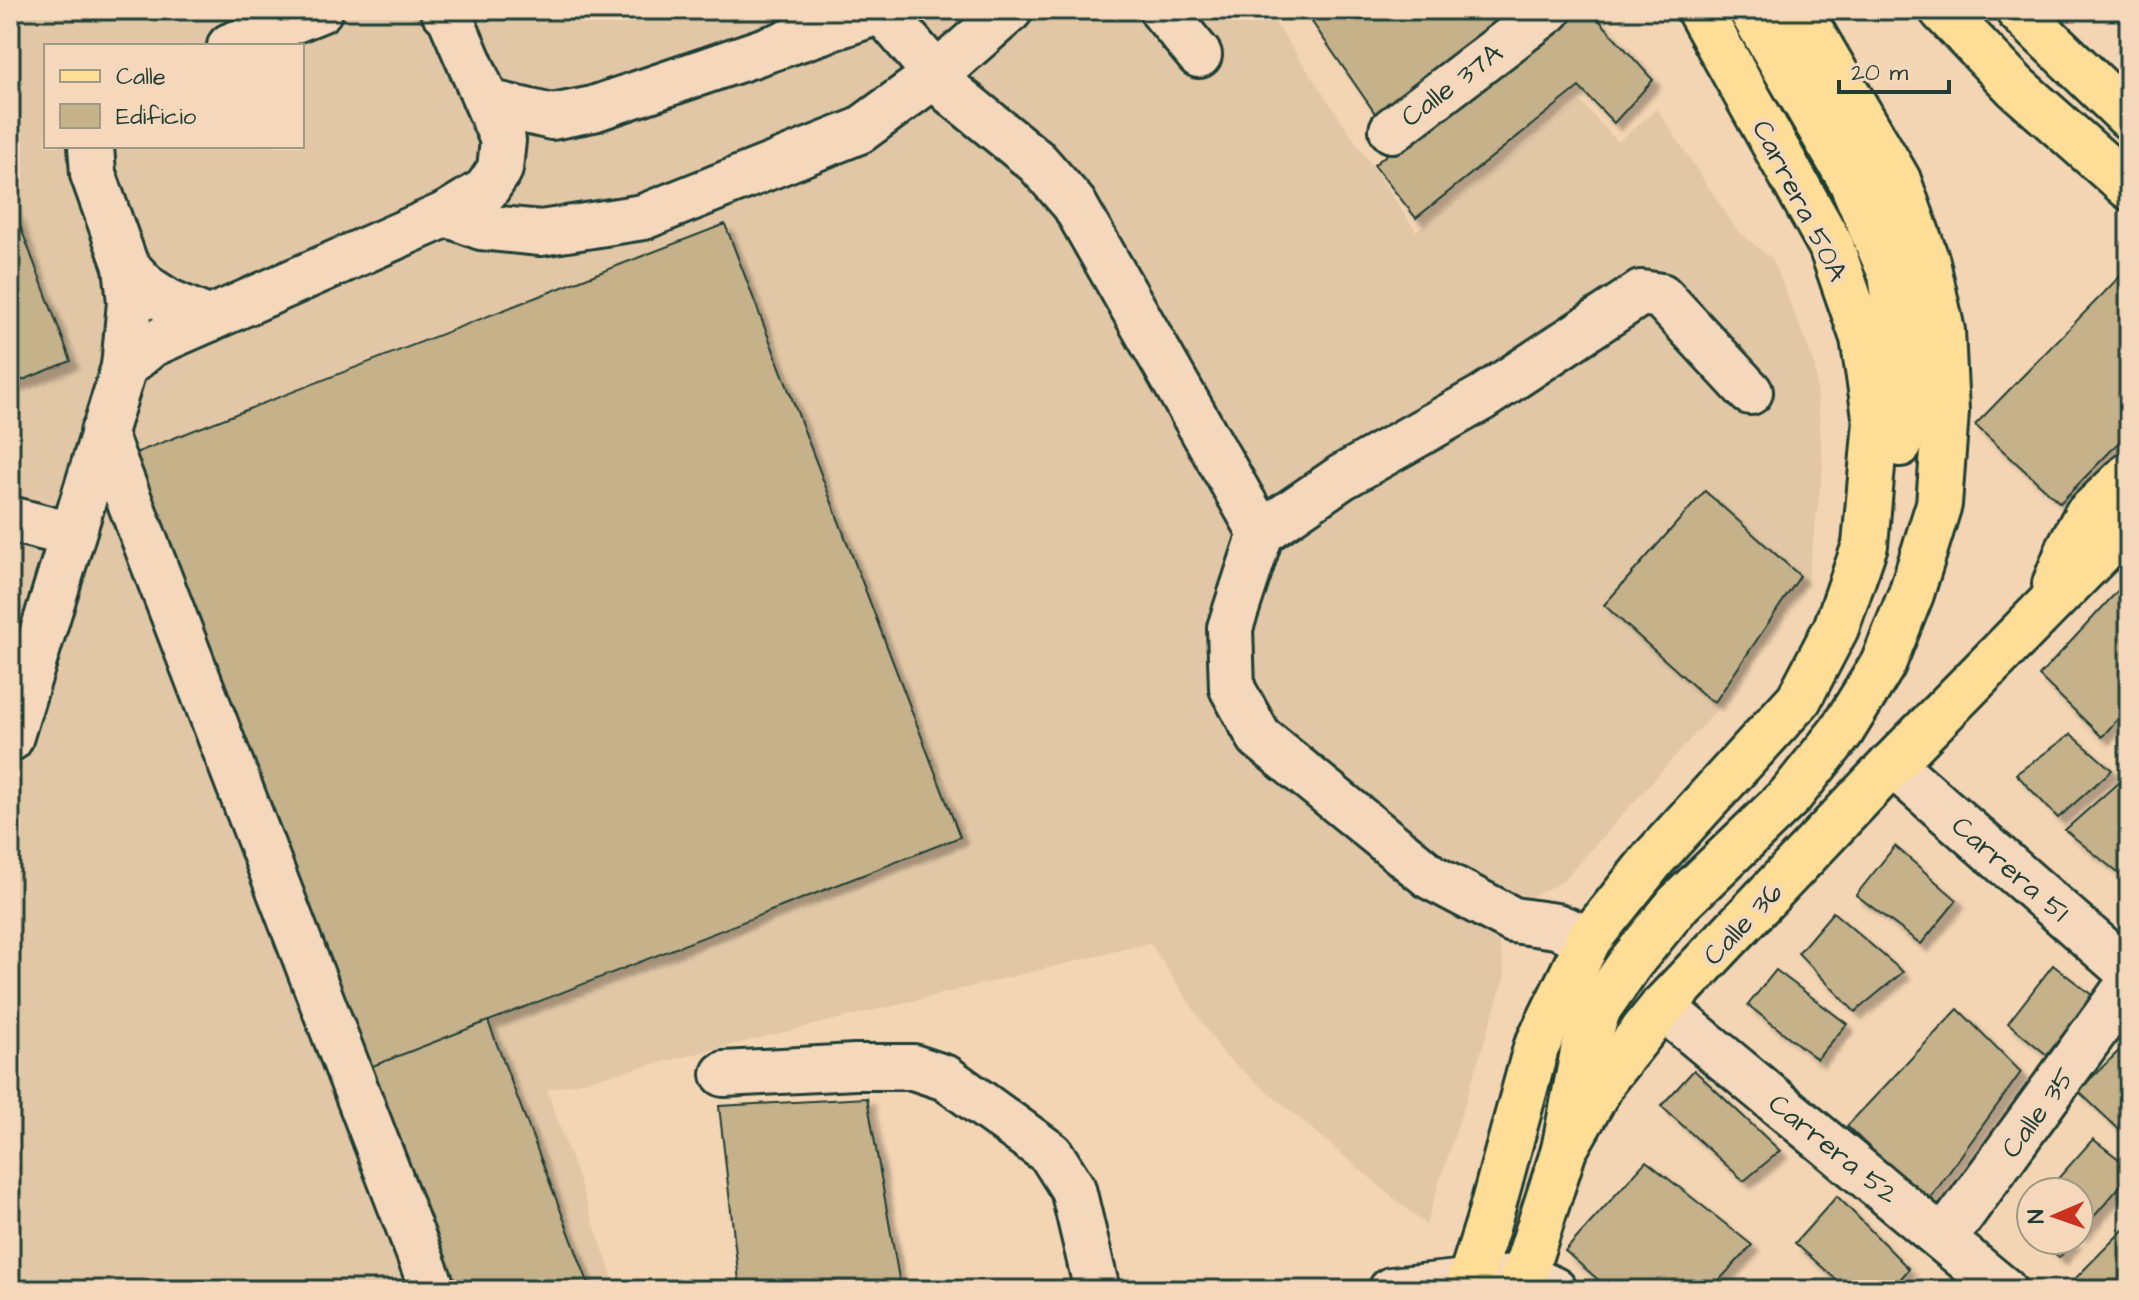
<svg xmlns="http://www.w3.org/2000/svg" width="2139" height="1300" font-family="'Architects Daughter',sans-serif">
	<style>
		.built { fill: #e1c7a5; fill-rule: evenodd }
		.building { fill: #c5b18a; stroke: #1f3d34; stroke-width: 2; filter: url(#shadow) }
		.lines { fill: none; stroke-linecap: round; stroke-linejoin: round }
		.minor-casing { stroke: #1f3d34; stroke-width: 50 }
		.major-casing { stroke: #1f3d34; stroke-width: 50 }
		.minor { stroke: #f5d8bb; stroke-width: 44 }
		.major { stroke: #fedd96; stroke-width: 44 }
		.labels { text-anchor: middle; stroke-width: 8; stroke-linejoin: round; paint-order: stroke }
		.street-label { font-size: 28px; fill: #1f3d34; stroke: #f5d8bb }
	</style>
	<defs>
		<filter id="shadow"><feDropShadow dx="7" dy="7" stdDeviation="2" flood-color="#0004"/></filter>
	</defs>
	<rect width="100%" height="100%" fill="#f3d5b3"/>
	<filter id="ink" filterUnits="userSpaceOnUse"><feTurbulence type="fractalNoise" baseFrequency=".0125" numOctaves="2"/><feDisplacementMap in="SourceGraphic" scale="16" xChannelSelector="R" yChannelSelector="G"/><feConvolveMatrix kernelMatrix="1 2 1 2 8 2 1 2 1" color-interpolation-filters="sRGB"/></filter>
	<g filter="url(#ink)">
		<path class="built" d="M10,10h1259l-1,2 148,219 165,-129 37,40 39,-33 79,120 37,31 42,105 8,103 -15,110 -87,127 -158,176 -36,18 -28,42 6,35 -79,249 -202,-170 -74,-112 -603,147 70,200h-607zM46,46h256v100h-256z"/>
		<g class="building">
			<path d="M1329,10h197l-149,106 -65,-94z"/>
			<path d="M1563,10h27l63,70 -39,43 -35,-36 -163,131 -42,-53z"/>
			<path d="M10,199l61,162 -61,24z"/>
			<path d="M725,224l235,613 -594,232 -236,-614z"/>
			<path d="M2129,267v165l-69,71 -85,-78z"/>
			<path d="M1705,491l95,85 -85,126 -8,-4 -103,-93z"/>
			<path d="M2124,584l5,5v117l-27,31 -63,-61z"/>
			<path d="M2071,734l41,36 -54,48 -42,-44z"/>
			<path d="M2129,773v109l-64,-52z"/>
			<path d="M1895,846l62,54 -36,44 -65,-49z"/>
			<path d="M1833,912l70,60 -48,40 -57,-59z"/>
			<path d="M2053,965l40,31 -46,59 -39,-32z"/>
			<path d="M1776,970l71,54 -30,35 -69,-54z"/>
			<path d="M1958,1009l63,63 -94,131 -80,-77z"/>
			<path d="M488,1021l103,269h-135l-86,-223z"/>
			<path d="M2129,1041v98l-51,-48z"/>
			<path d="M1694,1070l86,81 -36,30 -83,-75z"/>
			<path d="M867,1098l34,192h-161l-21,-184z"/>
			<path d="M2093,1139l36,28v9l-50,58v-42h-33z"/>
			<path d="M1646,1161l106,84 -42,45h-100l-45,-39z"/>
			<path d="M1837,1196l72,73 -18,21h-43l-53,-47z"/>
			<path d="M2129,1224v51l-15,15h-50z"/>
			<path d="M2042,1240h32l-15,18z"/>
		</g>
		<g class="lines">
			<defs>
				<g id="minor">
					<path d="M1162,10l37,45"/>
					<path d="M882,11l69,81 86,70 37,42 187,329"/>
					<path d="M230,46l90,-36"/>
					<path d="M487,102l65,15 41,-8 291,-99"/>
					<path d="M1392,130l157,-120"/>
					<path d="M91,146l2,28 33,92 21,22 20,13 42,18 238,-105 39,-24 14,-21 3,-29 -53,-123 -7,-7"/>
					<path d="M447,214l34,13 60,6 102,-16 216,-86 79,-58 72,-63"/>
					<path d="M124,367l28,-23 57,-25"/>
					<path d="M103,432l330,858"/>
					<path d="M10,519l62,16"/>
					<path d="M10,739l114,-372 6,-65 -4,-36"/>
					<path d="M1892,764l237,208"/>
					<path d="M1589,939l-33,-13 -43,-6 -82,-43 -172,-140 -27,-49 -2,-60 31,-95 81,-56 140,-79 159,-105 20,3 89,96"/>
					<path d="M1662,1007l342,283"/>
					<path d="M724,1074l131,-7h58l33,11 105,76 22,35 24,101"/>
					<path d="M1944,1239l185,-255"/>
					<path d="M1391,1290l133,-14 30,14"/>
				</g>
				<g id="major">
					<path d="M1751,10l100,171 40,93 9,67 3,81 -3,22"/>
					<path d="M1942,10l74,77 113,100"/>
					<path d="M2018,10l111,107"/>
					<path d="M2055,584l15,-38 16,-30 43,-41"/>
					<path d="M1564,1150l19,-98 16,-44 32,-46 48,-59 111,-107 51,-64 42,-68 28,-70 28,-90 7,-92 -4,-81 -15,-69 -29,-82 -99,-170"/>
					<path d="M1467,1290l21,-66 48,-176 53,-109 65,-81 145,-159 37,-71 29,-83 11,-123 -13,-84 -32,-92 -132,-236"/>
					<path d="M1519,1290l45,-140 42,-73 56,-70 230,-243 237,-241"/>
				</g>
			</defs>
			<use href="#minor" class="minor-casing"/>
			<use href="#major" class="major-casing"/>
			<use href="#minor" class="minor"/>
			<use href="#major" class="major"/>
		</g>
	</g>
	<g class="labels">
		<g class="street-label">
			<text transform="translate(1451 84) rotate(-37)" y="10">Calle 37A</text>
			<text transform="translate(1801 200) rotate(63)" y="10">Carrera 50A</text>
			<text transform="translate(2011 868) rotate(41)" y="10">Carrera 51</text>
			<text transform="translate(1742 923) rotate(-47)" y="10">Calle 36</text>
			<text transform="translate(2037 1112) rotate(-54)" y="10">Calle 35</text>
			<text transform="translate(1834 1148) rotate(39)" y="10">Carrera 52</text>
		</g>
	</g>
	<rect width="2139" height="1300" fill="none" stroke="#f5d8bb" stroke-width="40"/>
	<rect x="20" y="20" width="2099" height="1260" fill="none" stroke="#1f3d34" stroke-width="3" filter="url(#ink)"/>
	<rect x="44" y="44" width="260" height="104" fill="#f5d8bb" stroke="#9f9a85" stroke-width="2"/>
	<rect x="60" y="70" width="40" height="12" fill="#fedd96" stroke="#9f9a85" stroke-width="2"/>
	<text x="116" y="84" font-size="24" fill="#1f3d34">Calle</text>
	<rect x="60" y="104" width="40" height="24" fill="#c5b18a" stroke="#9f9a85" stroke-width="2"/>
	<text x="116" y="124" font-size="24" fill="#1f3d34">Edificio</text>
	<g transform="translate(2055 1216) rotate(268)"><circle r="38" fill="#f5d8bb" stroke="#9f9a85" stroke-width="2"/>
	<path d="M0-6L14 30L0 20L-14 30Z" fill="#c8321e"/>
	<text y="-12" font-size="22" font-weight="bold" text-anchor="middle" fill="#1f3d34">N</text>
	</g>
	<path d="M1839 80v12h110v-12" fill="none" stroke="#1f3d34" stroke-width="4"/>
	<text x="1851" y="80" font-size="24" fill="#1f3d34" stroke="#f5d8bb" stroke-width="6" paint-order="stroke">20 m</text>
</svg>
